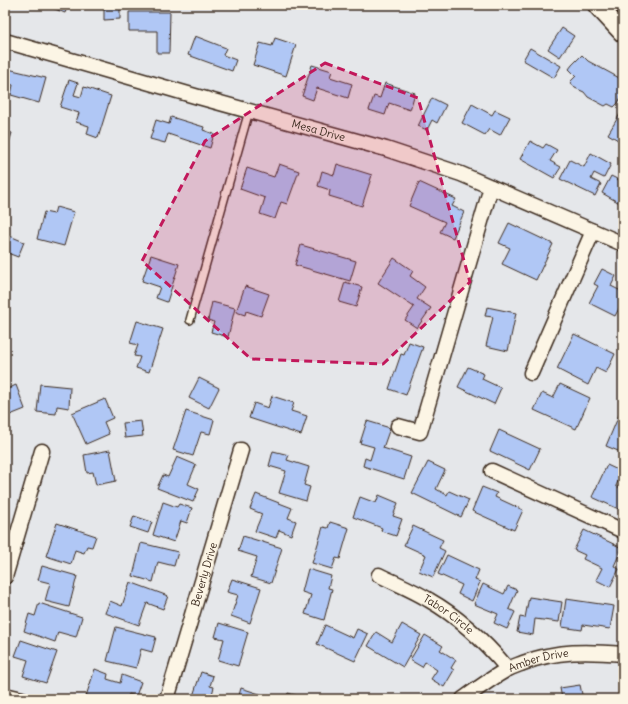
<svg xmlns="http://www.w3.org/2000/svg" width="628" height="704" font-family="Delius,sans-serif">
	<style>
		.building { fill: #b0c7f5; stroke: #3b2a1e }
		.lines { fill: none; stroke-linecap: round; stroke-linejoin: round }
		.service-casing { stroke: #3b2a1e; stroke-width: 10 }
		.minor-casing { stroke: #3b2a1e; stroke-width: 17 }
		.tertiary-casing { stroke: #3b2a1e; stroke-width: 21 }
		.service { stroke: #fcf5e5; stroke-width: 7 }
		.minor { stroke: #fcf5e5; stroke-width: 14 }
		.tertiary { stroke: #fcf5e5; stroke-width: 18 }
		.marked { fill: #c2185b; fill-opacity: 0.2; stroke: #c2185b; stroke-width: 3; stroke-dasharray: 8 5; stroke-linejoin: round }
		.labels { text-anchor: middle; stroke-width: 4; stroke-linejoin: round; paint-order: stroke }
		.street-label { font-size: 11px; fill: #3b2a1e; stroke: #fcf5e5 }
	</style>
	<rect width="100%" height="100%" fill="#e5e7ea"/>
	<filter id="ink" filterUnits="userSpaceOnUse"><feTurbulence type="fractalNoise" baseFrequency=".025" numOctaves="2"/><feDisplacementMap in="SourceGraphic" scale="8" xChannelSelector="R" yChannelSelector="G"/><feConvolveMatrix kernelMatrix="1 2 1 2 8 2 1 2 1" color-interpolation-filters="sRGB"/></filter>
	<g filter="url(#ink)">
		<g class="building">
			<path d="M45,5h23l-3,8z"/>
			<path d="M104,5h16v14l-16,1z"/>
			<path d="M129,12h41l-1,41h-12v-22h-28z"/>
			<path d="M562,28l12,8 -14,21 -12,-8z"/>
			<path d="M195,36l31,12 -3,7 13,5 -4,11 -44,-16z"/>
			<path d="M275,38l21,7 -10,31 -33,-11 7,-22 12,3z"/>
			<path d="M530,48l31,18 -7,12 -31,-18z"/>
			<path d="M582,55l6,6 35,19v13l-5,10 -4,4 -6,-3 -3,2 -17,-9 -4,-5 -9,-4 -5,-6 6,-6 -7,-7 3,-4z"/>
			<path d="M312,65l20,6 -2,6 22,7 -4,14 -31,-10 -4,12 -11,-4z"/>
			<path d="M8,69l38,9 -7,25 -28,-8 2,-10 -8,-2z"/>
			<path d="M69,80l9,3 -4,12 7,2 3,-10 27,9 -13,42 -11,-4 2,-8 -13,-4 3,-9 -19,-6z"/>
			<path d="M385,83l30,10 -5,17 -21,-7 -4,12 -16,-5 5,-14 6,2z"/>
			<path d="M432,98l14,7 -9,18 -5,-3 -5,10 -9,-4z"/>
			<path d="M472,104l20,11 3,-5 15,7 -10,18 -11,-6 -4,6 -23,-12z"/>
			<path d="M620,114l3,2v27l-15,-9z"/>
			<path d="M171,117l33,10 -1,3 11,4 -4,14 -42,-14 -3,9 -15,-4 6,-19 13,4z"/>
			<path d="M5,131l7,2 -5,16 -2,-1z"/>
			<path d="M530,141l13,7 3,-4 11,6 -7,11 11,6 -7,11 -34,-19z"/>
			<path d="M591,153l20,11 -7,14 -10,-5 -3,6 10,5 -6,12 -35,-17 10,-19 14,7z"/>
			<path d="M279,164l20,7 -12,33 -6,-2 -6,17 -15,-5 5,-16 -25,-9 7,-21 27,9z"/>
			<path d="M337,164l35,11 -10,31 -33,-10 1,-6 -12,-4 4,-15 12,4z"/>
			<path d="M611,176l12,6v23l-21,-12z"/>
			<path d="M419,182l37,17 -4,7 12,6 -11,26 -13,-6 5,-10 -36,-16z"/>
			<path d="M56,207l18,5 -10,34 -27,-7 7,-27 10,2z"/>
			<path d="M509,223l44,21 -17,36 -34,-16 8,-16 -11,-5z"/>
			<path d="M10,236l14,6 -6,15 -13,-5z"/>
			<path d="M301,245l55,16 -6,20 -55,-16z"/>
			<path d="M151,255l28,9 -12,38 -11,-4 4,-11 -18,-6z"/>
			<path d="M394,258l19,13 -3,5 15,11 -8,12 14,9 -14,20 -12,-8 9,-13 -36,-24z"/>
			<path d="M602,269l14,7 -5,10 12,6v9l-8,15 -26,-13 9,-17 -4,-2z"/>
			<path d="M345,282l17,5 -6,20 -17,-5z"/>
			<path d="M245,286l24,8 -8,22 -15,-5 -1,4 -9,-3z"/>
			<path d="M212,302l23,6 -7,29 -17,-5 3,-10 -6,-2z"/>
			<path d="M487,307l29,6 -8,38 -22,-5 7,-29 -8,-1z"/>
			<path d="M137,321l26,8 -14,43 -13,-4 4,-11 -6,-1 4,-11 -8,-2z"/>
			<path d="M574,334l41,20 -9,19 -10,-5 -8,17 -31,-16z"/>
			<path d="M409,342l14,5 -17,48 -17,-6 12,-35 3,1z"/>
			<path d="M468,367l16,7 -2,5 19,9 -7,16 -36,-17z"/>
			<path d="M199,378l20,10 -10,20 -20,-10z"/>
			<path d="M40,384l30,3 -1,21 -12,-2 -1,8 -19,-2z"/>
			<path d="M560,384l30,14 -14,31 -42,-19 8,-17 11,5z"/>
			<path d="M16,385l9,24 -20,8v-27z"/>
			<path d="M272,396l22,7 -3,8 16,5 -6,19 -52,-17 5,-15 14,5z"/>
			<path d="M105,399l8,19 -9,4 5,12 -23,10 -14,-31z"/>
			<path d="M186,411l28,9 -4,14 -9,-2 -8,24 -20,-6z"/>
			<path d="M619,415l4,1v37l-17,-7z"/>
			<path d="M141,421l2,15 -18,2 -2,-15z"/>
			<path d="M367,421l23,7 -7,20 28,9 -7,22 -41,-13 2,-8 5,2 4,-13 -14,-4z"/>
			<path d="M499,430l41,19 -10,21 -40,-19z"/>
			<path d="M110,450l6,31 -20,4 -3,-13 -6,1 -3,-18z"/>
			<path d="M273,451l16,4 -2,5 22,7 -5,18 6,2 -4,14 -27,-8 7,-22 -17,-5z"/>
			<path d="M177,457l19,8 -8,19 11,5 -6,13 -36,-14 6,-13 5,2z"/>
			<path d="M428,462l17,8 -9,19 11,6 2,-4 20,9 -8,17 -49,-24z"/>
			<path d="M607,465l15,7 -6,14 7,3v22l-31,-14z"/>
			<path d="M482,487l15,6 -2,4 28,13 -9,20 -42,-19z"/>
			<path d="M256,494l36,14 -4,10 8,3 -5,14 -12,-5 -3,8 -21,-7 7,-17 -12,-5z"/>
			<path d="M379,495l19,8 -5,13 9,3 -6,17 -15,-5 1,-3 -29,-11 7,-20 16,6z"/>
			<path d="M163,502l14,5 2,-3 13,4 -5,15 -6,-2 -7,21 -21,-7z"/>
			<path d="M134,516l18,6 -4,11 -18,-6z"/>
			<path d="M330,522l19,6 -9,31 -4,-1 -4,11 -20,-6 11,-36 5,1z"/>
			<path d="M57,523l39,13 -4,11 -5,-1 -3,7 -9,-3 -4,14 -25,-8z"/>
			<path d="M413,526l30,14 -4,8 6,3 -12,26 -14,-6 7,-16 -22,-10z"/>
			<path d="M584,530l38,18 -8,18 5,3 -9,18 -14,-7 6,-12 -19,-9 2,-4 -11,-5z"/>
			<path d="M243,536l39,12 -11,35 -20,-6 6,-20 -19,-6z"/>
			<path d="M141,543l37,9 -4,14 -16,-4 -5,20 -20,-6z"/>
			<path d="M447,555l32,15 -4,10 5,2 -8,19 -14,-7 4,-9 -24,-11z"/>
			<path d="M42,566l35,10 -8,31 -24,-6 5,-18 -12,-3z"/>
			<path d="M308,569l23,7 -3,12 4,1 -8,31 -19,-6 6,-19 -9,-3z"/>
			<path d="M232,579l29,9 -11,35 -19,-7 7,-21 -11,-3z"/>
			<path d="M130,582l38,14 -5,13 -16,-6 -8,22 -34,-12 5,-12 12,5z"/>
			<path d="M483,584l21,10 4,-8 9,4 -8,19 6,3 -8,17 -13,-6 4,-9 -24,-10z"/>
			<path d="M529,597l33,5 -3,20 -24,-3 -2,16 -16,-3 3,-15 5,1z"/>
			<path d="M566,599l48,7 -4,23 -27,-4 -1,5 -20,-3z"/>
			<path d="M39,603l43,14 -6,20 -18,-5 -3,10 -31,-11 5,-17 6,2z"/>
			<path d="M219,623l29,9 -10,34 -20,-6 6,-21 -9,-2z"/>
			<path d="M402,624l19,11 -18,32 -35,-21 8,-14 16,10z"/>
			<path d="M325,625l28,13 4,-9 11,5 -13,27 -38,-17z"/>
			<path d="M116,627l40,10 -4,15 -11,-3 -5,19 -29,-7z"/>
			<path d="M425,635l18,11 -3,4 16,10 -5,8 3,2 -10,17 -13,-8 6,-9 -12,-8 -3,5 -12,-7z"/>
			<path d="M21,640l36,12 -11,31 -23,-7 5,-16 -13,-4z"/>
			<path d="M95,669l13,5 -1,5 13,4 2,-8 19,7 -5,14 -7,-2 -2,5h-33l-8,-3z"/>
			<path d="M201,672l12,4 -3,10 4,1 -3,11 2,1h-21z"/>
			<path d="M580,685l3,14h-21l-2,-11z"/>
			<path d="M241,688l34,11h-37z"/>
			<path d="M288,693l20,6h-22z"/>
		</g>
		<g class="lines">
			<defs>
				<path id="service" d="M190,320l59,-209"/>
				<g id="minor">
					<path id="s1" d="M5,41l190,55 191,53 75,25 162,70"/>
					<path d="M531,373l62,-142"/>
					<path d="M398,426l22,6 71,-245"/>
					<path d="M492,471l131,60"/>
					<path id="s2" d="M379,575c16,8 34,15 50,25 30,17 57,43 79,69"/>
					<path d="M5,577l37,-126"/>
					<path d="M5,695l17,4"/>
					<path id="s3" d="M167,699l74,-249"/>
					<path id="s4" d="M463,699c14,-10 29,-21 43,-29 6,-3 12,-5 17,-7 34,-13 65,-12 100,-9"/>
				</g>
				<path id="tertiary" d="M597,5l26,28"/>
			</defs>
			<use href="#service" class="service-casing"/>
			<use href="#minor" class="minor-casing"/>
			<use href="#tertiary" class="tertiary-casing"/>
			<use href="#service" class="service"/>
			<use href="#minor" class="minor"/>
			<use href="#tertiary" class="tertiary"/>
		</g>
	</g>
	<path class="marked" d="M325,63l93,35 52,184 -87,82 -132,-5 -109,-98 63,-120z"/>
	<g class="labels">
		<g class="street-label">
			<text dy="4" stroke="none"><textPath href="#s1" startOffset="326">Mesa Drive</textPath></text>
			<text dy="4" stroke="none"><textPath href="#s3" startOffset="130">Beverly Drive</textPath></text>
			<text dy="4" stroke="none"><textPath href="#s2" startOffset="80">Tabor Circle</textPath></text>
			<text dy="4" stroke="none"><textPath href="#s4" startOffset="86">Amber Drive</textPath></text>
		</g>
	</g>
	<rect width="628" height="704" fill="none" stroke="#fcf5e5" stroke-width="20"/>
	<rect x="10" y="10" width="608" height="684" fill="none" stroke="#3b2a1e" stroke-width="1.5" filter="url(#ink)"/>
</svg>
